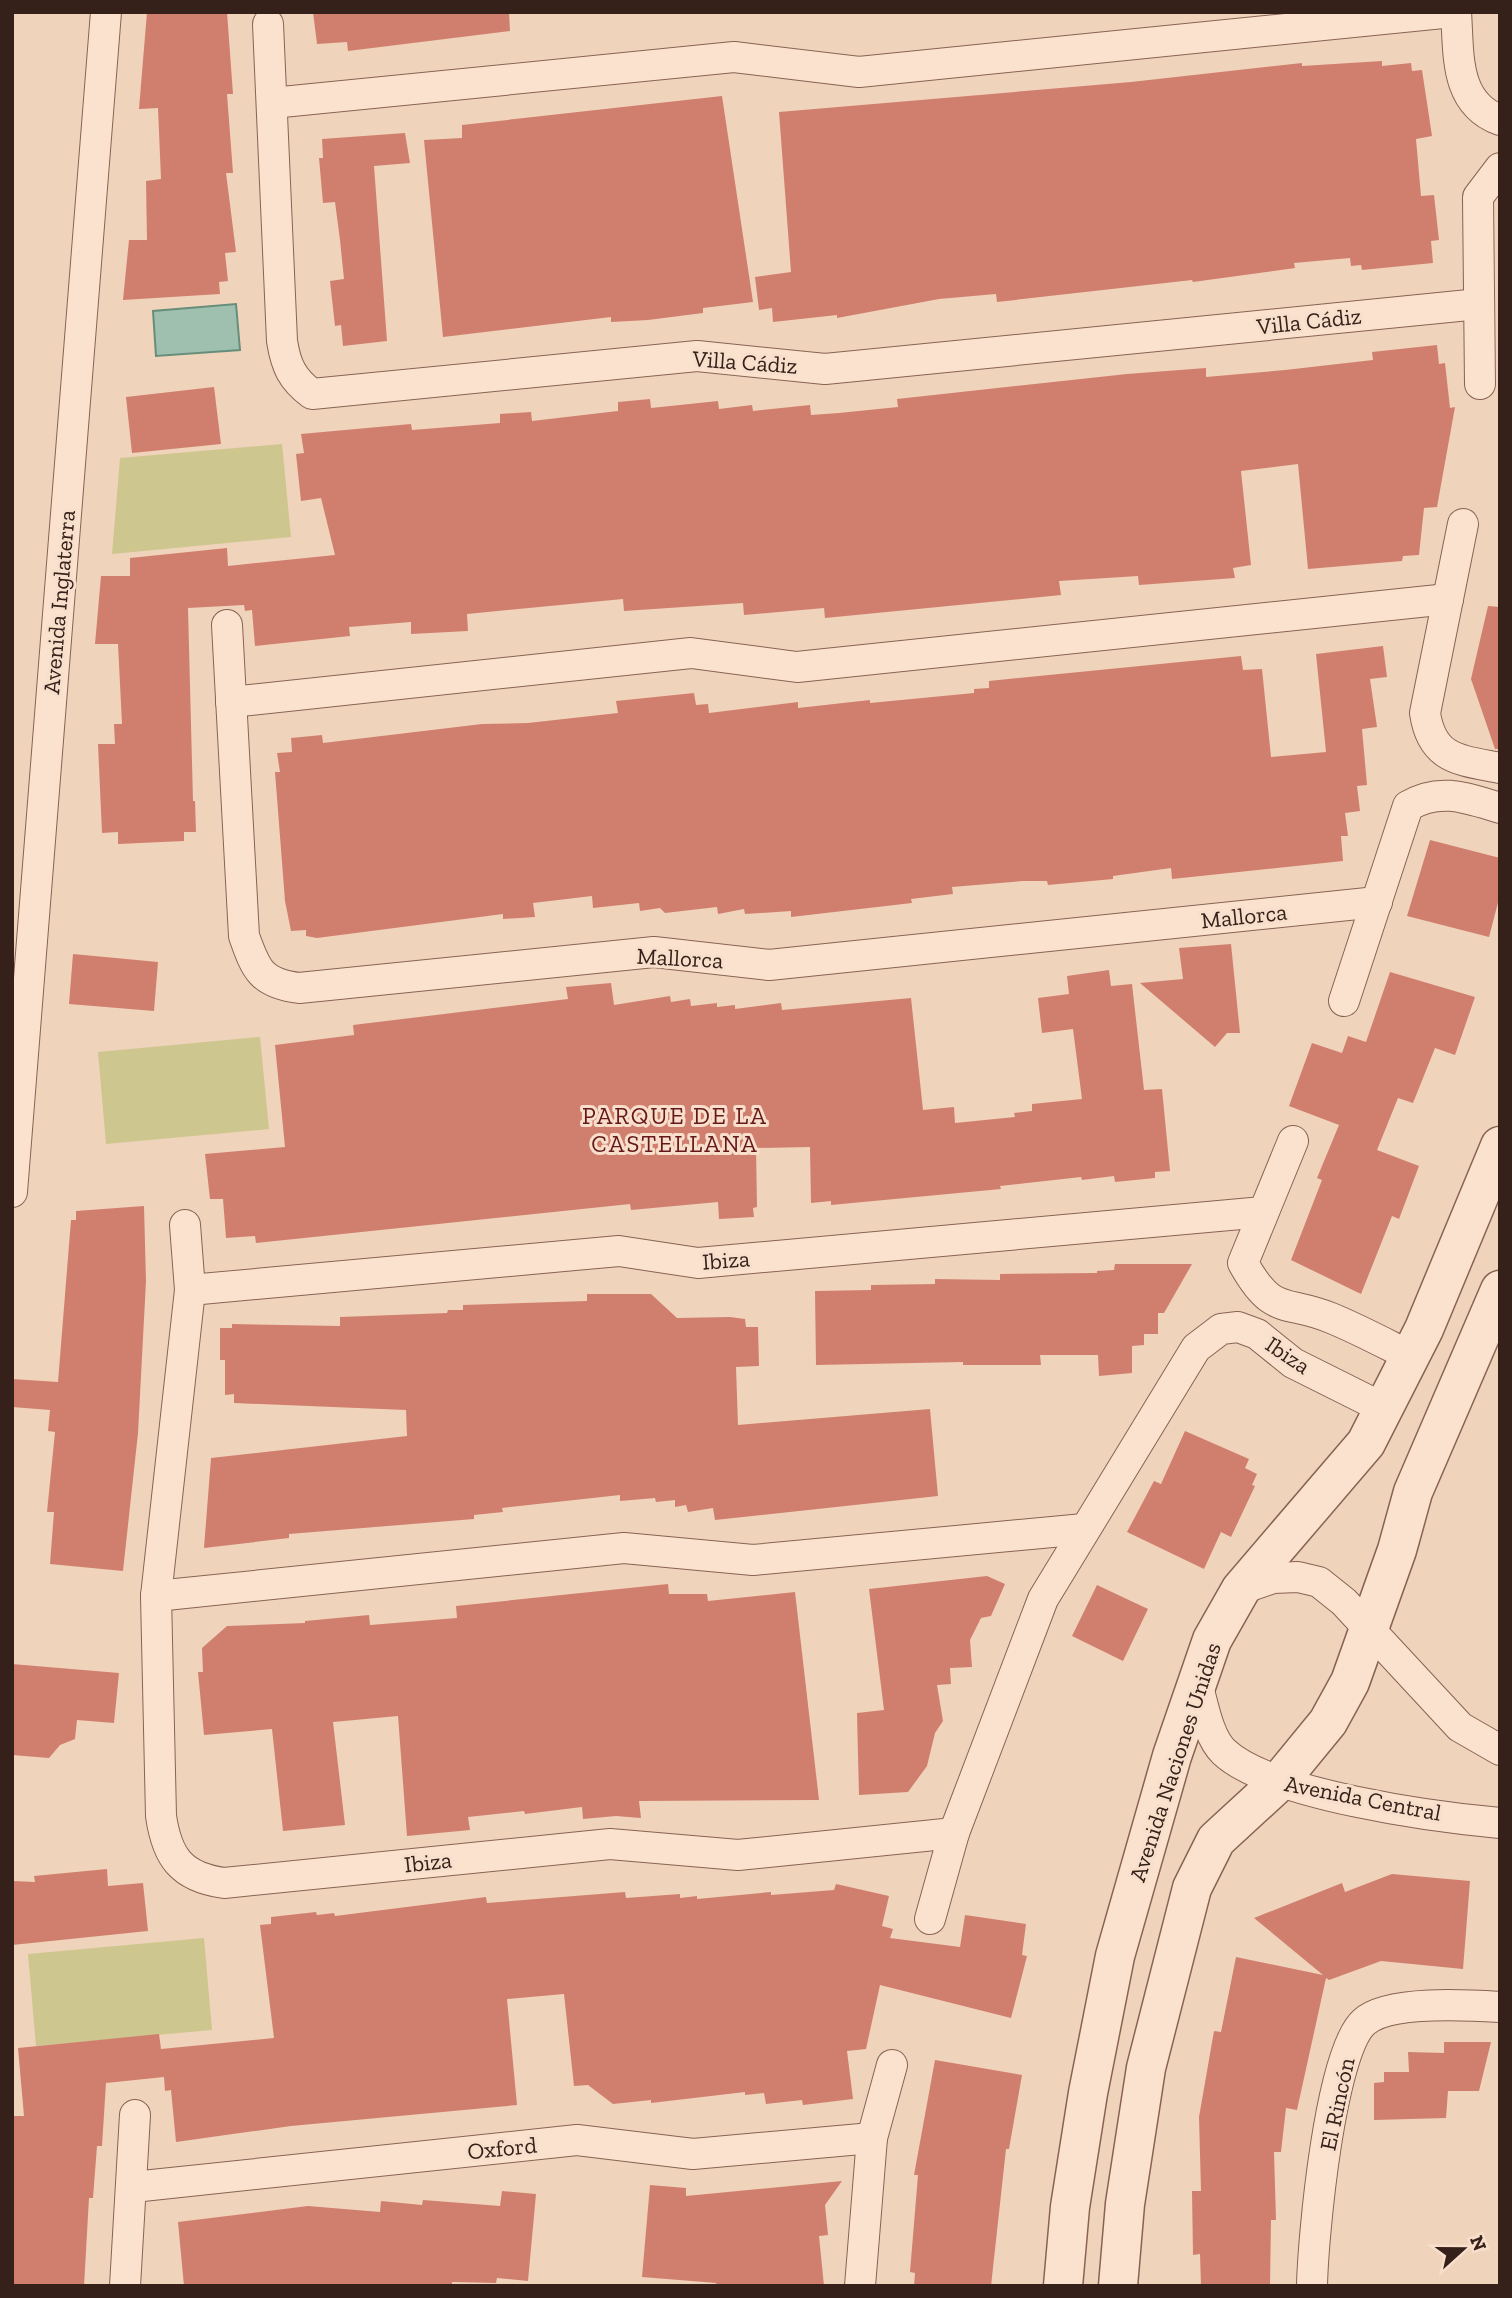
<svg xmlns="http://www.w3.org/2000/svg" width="1512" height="2298" font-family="'Zilla Slab',serif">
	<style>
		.green { fill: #cec68f }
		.water { fill: #9fc0ae; stroke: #678e7b; stroke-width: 2 }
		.building { fill: #d07f6e }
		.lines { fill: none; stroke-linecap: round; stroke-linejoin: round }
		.minor-casing { stroke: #886354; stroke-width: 32 }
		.tertiary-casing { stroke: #886354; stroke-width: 41 }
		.minor { stroke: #fbe2ce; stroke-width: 30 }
		.tertiary { stroke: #fbe2ce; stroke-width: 38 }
		.labels { text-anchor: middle; stroke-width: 6; stroke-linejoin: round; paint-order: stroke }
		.street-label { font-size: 23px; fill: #36211a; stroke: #f7dfcb }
		.neighbourhood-label { font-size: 24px; letter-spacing: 2px; fill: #65171a; stroke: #f7dfcb }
	</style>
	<rect width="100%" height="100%" fill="#f0d3bb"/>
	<g class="green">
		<path d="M282,444l9,93 -179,17 8,-96z"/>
		<path d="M260,1037l9,92 -163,15 -8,-92z"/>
		<path d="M204,1938l8,92 -176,16 -8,-92z"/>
	</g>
	<path class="water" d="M236,304l4,46 -84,6 -3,-45z"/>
	<g class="building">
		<path d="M147,12h80l6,82h-6l6,79h-7l10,79 -11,1 3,28 -9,1 1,12 -97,6 6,-60h18l-1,-59 15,-2 -3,-71 -19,1z"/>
		<path d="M313,12h196l1,19 -162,20 -1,-9 -30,2z"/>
		<path d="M1382,61v5l29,-3 1,8 10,-1 10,66 -16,3 5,57 13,-1 5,45 -8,1 2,22 -71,7 -1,-5 -10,1 -1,-8 -56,5 1,5 -102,14 -1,-2 -195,22 -1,-8 -57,5 -102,19v-3l-64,7 -1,-14 -13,2 -4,-33 36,-5 -12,-160 352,-30 171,-19v3z"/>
		<path d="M722,96l31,206 -50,6v5l-55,7 -37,2v-5l-168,20 -19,-197 38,-2v-13z"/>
		<path d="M405,133l5,30 -36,3 13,175 -44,5 -2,-21 -6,1 -5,-45 14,-2 -4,-39 -5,-38 -12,1 -4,-45h4l-1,-19z"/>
		<path d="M1437,345l2,19 6,-1 5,45 5,-1 -18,100 -13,1 -5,47 -16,1 -1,5 -94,8 -10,-105 -57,7 10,94 -18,3 2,10 -96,7 -1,-9 -79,5 2,14 -236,23 -1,-10 -80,7 -1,-12 -119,8 -1,-12 -156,15 1,17 -57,3v-12l-62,5 1,9 -95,10 -3,-36 -7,1 -1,-6 -56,3 5,193h2l1,31h-12v9l-66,3v-12l-16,1 -4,-89h17l-1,-20h8l-4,-80h-23l6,-68h29v-18l97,-10 1,18 107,-11 -14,-57 -20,3 -5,-47 8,-1 -3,-19 110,-10 1,6 88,-7v-9l31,-2 1,9 86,-10v-9l32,-3 1,9 67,-7 1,8 33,-4 1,6 57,-6 1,10 28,-2 59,-6 -1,-8 230,-25 79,-6v9l79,-7 88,-10 -1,-8z"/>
		<path d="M214,387l7,57 -89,9 -6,-56z"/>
		<path d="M1488,606l12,1v142h-5l-24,-70z"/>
		<path d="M1383,646l4,31 -17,2 7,48 -15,2 5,56 -10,1 3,25 -15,2 3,23h-7l2,25 -171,18 -1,-11 -58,8v3l-65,6 -1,-4h-24l-71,6 1,7 -42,5 1,4 -121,14v-6l-46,3 -1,-5 -26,5 -1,-7 -52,6 -5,-5 -20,3 -1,-8 -46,5 -1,-12 -59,7 2,14 -32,2v-5l-186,24 -11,-2v-6l-15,1 -6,-30 -10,-129h5l-3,-19 15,-1 -1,-14 31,-3 1,8 159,-19 46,-1 90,-10 -2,-12 78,-8 2,12 12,-1 1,9 89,-11v6l72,-8v3l104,-10v-4l15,-1v-7l252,-25 2,14 19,-1 9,88 55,-5 -10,-98z"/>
		<path d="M1430,840l70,18v37l-11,42 -82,-21z"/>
		<path d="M1231,944l9,89h-13l-12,14 -75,-64 43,-4 -4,-31z"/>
		<path d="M73,954l85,8 -4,49 -85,-7z"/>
		<path d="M1109,970l2,16 21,-2 12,106 18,-1 8,82 -15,1v6l-40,4 -1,-6 -32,4 -1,-3 -81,9 1,3 -170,16v-4l-20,2 -1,-56 -54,1 1,59 -4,1 1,9 -35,2 -1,-17 -87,8 -1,-6 -374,39 -1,-7 -29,2 -3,-39h-13l-5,-45 80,-7 -10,-102 79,-10 -1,-10 215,-26 -2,-12 45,-4 3,22 56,-9 1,6 19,-3 1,7 26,-3v4l18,-2v4l46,-6 1,7 129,-12 12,112 31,-3 1,16 60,-6 -1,-4 18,-2v-7l50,-5 -9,-70 -31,4 -4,-35 31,-4 -2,-18z"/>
		<path d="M1390,972l85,25 -20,58 -20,-7 -22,55 -15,-5 -21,52 42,16 -20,53 -7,-3 -31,78 -70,-34 31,-80 -5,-2 22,-53 -50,-19 23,-63 30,10 6,-17 18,6z"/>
		<path d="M144,1206l2,75 -8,152 -15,138 -73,-7 4,-52h-7l8,-80 -7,-1 2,-21 -38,-3v-28l46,3 13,-162h5v-9z"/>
		<path d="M1115,1264h77l-28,49h-6v21h-14v11l-12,1v27l-33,3 -1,-21h-58l1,10h-78v-3l-147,3 -1,-74 56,-1v-5l64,-1v-5l65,1v-6l97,-1v-2l17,-1z"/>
		<path d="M587,1294h64l26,24 53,-1 15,2 1,8h12l1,39 -23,1 2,58 192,-16 8,87 -223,24 -2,-12 -25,4 -2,-7 -11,2v-7l-19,2 -1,-4 -35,3v-6l-118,13 1,4 -29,3v4l-185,15v4l-85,10 7,-90 196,-22 -1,-26 -172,-7v-9l-9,1v-35h-5v-32h12v-4l108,2v-9l107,-4 1,-3h15v-5l124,-4z"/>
		<path d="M1185,1431l64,28 -4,9 12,6 -5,11 3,1 -24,51 -10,-5 -17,37 -77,-37 27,-51 7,3z"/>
		<path d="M987,1576l18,8 -14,32 -10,2 -11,22 2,27 -22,1 1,16 -14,1 6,36 -8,12 -8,33 -19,26 -49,3 -2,-82 27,-3 -15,-121z"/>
		<path d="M668,1584l1,10h38l1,7 87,-9 24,208 -180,1 2,17 -25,-2 -33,3 -1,-12 -57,7 -1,-3 -56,6 2,13 -63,6 -9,-120 -65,6 12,103 -62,6 -11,-102 -68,6 -6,-63h5l-1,-24 25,-22 78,-3v-2l64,-6 1,10 87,-7 -1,-12z"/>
		<path d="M1097,1585l51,24 -25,52 -51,-25z"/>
		<path d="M12,1664l107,9 -5,50 -37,-3 -2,19 -15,6 -11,13 -37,-3z"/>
		<path d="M107,1869l1,17 35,-3 5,48 -136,14v-64l23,1 -1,-6z"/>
		<path d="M1392,1874l78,7 -7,88 -82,-8 -52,19 -3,-2 -29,132 -11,-2 -5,44h-7l2,68h-5l-1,66h-69l-1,-32 -7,1 -1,-64h9l-2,-74 15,-86 7,1 15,-75 87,18 -69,-57 88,-35 3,9z"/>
		<path d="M836,1884l53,12 -7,30 11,3 -3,9 70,9 5,-32 61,9 -4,31 5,1 -16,62 -131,-33 -14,64 -19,2 6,48 -50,6 -1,-5 -36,4 -2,-11 -19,2v-3l-94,11v-3l-38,4 -25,-19 -14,1 -10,-92 -57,5 10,106 -226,21 -115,16 -5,-52 -6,1 -1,-14 -58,6 -4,63h-5l-4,52h-4l-5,88h-72v-170h12l-6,-68 141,-14 2,15 113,-11 -14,-113 11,-1v-7l45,-5 1,3 17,-2 1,3 151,-19 1,6 138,-11 1,6 54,-4v4l17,-2v3l74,-7v3l63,-5z"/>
		<path d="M1444,2042h47l-12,49h-31l-2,27 -72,2v-37l10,-1v-10h25l-1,-20 36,1z"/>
		<path d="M935,2060l87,15 -13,74h-3l-15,137h-77l1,-13 -5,-1 8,-97h-4z"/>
		<path d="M842,2181l-17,24 3,30 -9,1 5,50h-107l-1,-3 -74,-6 8,-92 36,3v8z"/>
		<path d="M502,2191l34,3 -8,87 -31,-3 -1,5 -44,-1v4h-268l-6,-64 130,-16 72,6 1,-11 41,4 1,-5 77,6z"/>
	</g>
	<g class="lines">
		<defs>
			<g id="minor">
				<path d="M1456,12c3,42 -2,91 44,108"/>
				<path d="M268,24l14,317c4,25 10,38 30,53l385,-38 128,13 654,-65"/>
				<path d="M272,103l462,-46 125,15 594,-60"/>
				<path d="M1480,384l-2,-187 22,-29"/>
				<path d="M1463,524l-38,189c7,47 35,47 75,55"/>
				<path d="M227,625l17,311c12,34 17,47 55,52l355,-36 115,13 608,-63"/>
				<path d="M231,702l460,-49 106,14 651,-68"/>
				<path d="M1344,1001l64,-195c32,-19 59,-8 92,2"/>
				<path d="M1293,1141l-50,122c30,54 41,36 88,55 27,11 53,25 79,38"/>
				<path d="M12,1192l94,-1180"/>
				<path d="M185,1225l5,65 -34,306 5,220c6,41 20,61 63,67l386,-39 128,11 216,-22"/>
				<path d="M190,1290l429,-39 79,12 565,-51"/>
				<path d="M1241,1589l32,-11 25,-1 21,5 25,20 116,125 40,23"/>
				<path d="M156,1596l468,-48 129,12 331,-31"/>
				<path d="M1197,1683c6,20 11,54 27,69 46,43 210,65 276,71"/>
				<path d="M930,1919l24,-86 89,-234 153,-251 25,-19 17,-2 19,7 36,29 90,45"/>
				<path d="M133,2187l444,-47 116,14 179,-16"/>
				<path d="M125,2286l10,-171"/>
				<path d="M860,2286l12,-148 20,-73"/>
				<path d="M1312,2286c1,-49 18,-234 52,-264 24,-22 104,-17 136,-15"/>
			</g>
			<g id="tertiary">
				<path d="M1063,2286l7,-79 18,-114 27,-137 57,-200 40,-116 29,-51 125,-146 58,-114 76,-183"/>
				<path d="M1118,2286l7,-82 21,-136 46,-180 24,-48 62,-57 50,-61 22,-40 47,-132 16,-58 87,-202"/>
			</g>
		</defs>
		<use href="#minor" class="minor-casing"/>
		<use href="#tertiary" class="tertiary-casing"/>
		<use href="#minor" class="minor"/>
		<use href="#tertiary" class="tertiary"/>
	</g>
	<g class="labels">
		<g class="street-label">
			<text transform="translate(1309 321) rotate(-6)" y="8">Villa Cádiz</text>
			<text transform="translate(745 362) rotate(4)" y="8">Villa Cádiz</text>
			<text transform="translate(59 602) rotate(-85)" y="8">Avenida Inglaterra</text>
			<text transform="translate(1244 916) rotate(-6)" y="8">Mallorca</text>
			<text transform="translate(680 958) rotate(3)" y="8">Mallorca</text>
			<text transform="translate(726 1260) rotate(-4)" y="8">Ibiza</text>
			<text transform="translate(1288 1355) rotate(34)" y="8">Ibiza</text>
			<text transform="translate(1175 1762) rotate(-72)" y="8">Avenida Naciones Unidas</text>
			<text transform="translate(1363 1798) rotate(11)" y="8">Avenida Central</text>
			<text transform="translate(428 1862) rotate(-6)" y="8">Ibiza</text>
			<text transform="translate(1337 2104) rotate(-78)" y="8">El Rincón</text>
			<text transform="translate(502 2148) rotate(-6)" y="8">Oxford</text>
		</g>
		<g class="neighbourhood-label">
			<text x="675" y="1124">PARQUE DE LA<tspan x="675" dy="28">CASTELLANA</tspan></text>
		</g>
	</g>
	<rect width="1512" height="2298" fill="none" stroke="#36211a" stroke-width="28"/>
	<g transform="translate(1463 2249) rotate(69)" stroke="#f7dfcb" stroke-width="5" paint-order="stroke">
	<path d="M0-5L12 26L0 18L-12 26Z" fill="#36211a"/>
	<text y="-10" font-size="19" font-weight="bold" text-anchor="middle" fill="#36211a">N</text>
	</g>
</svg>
